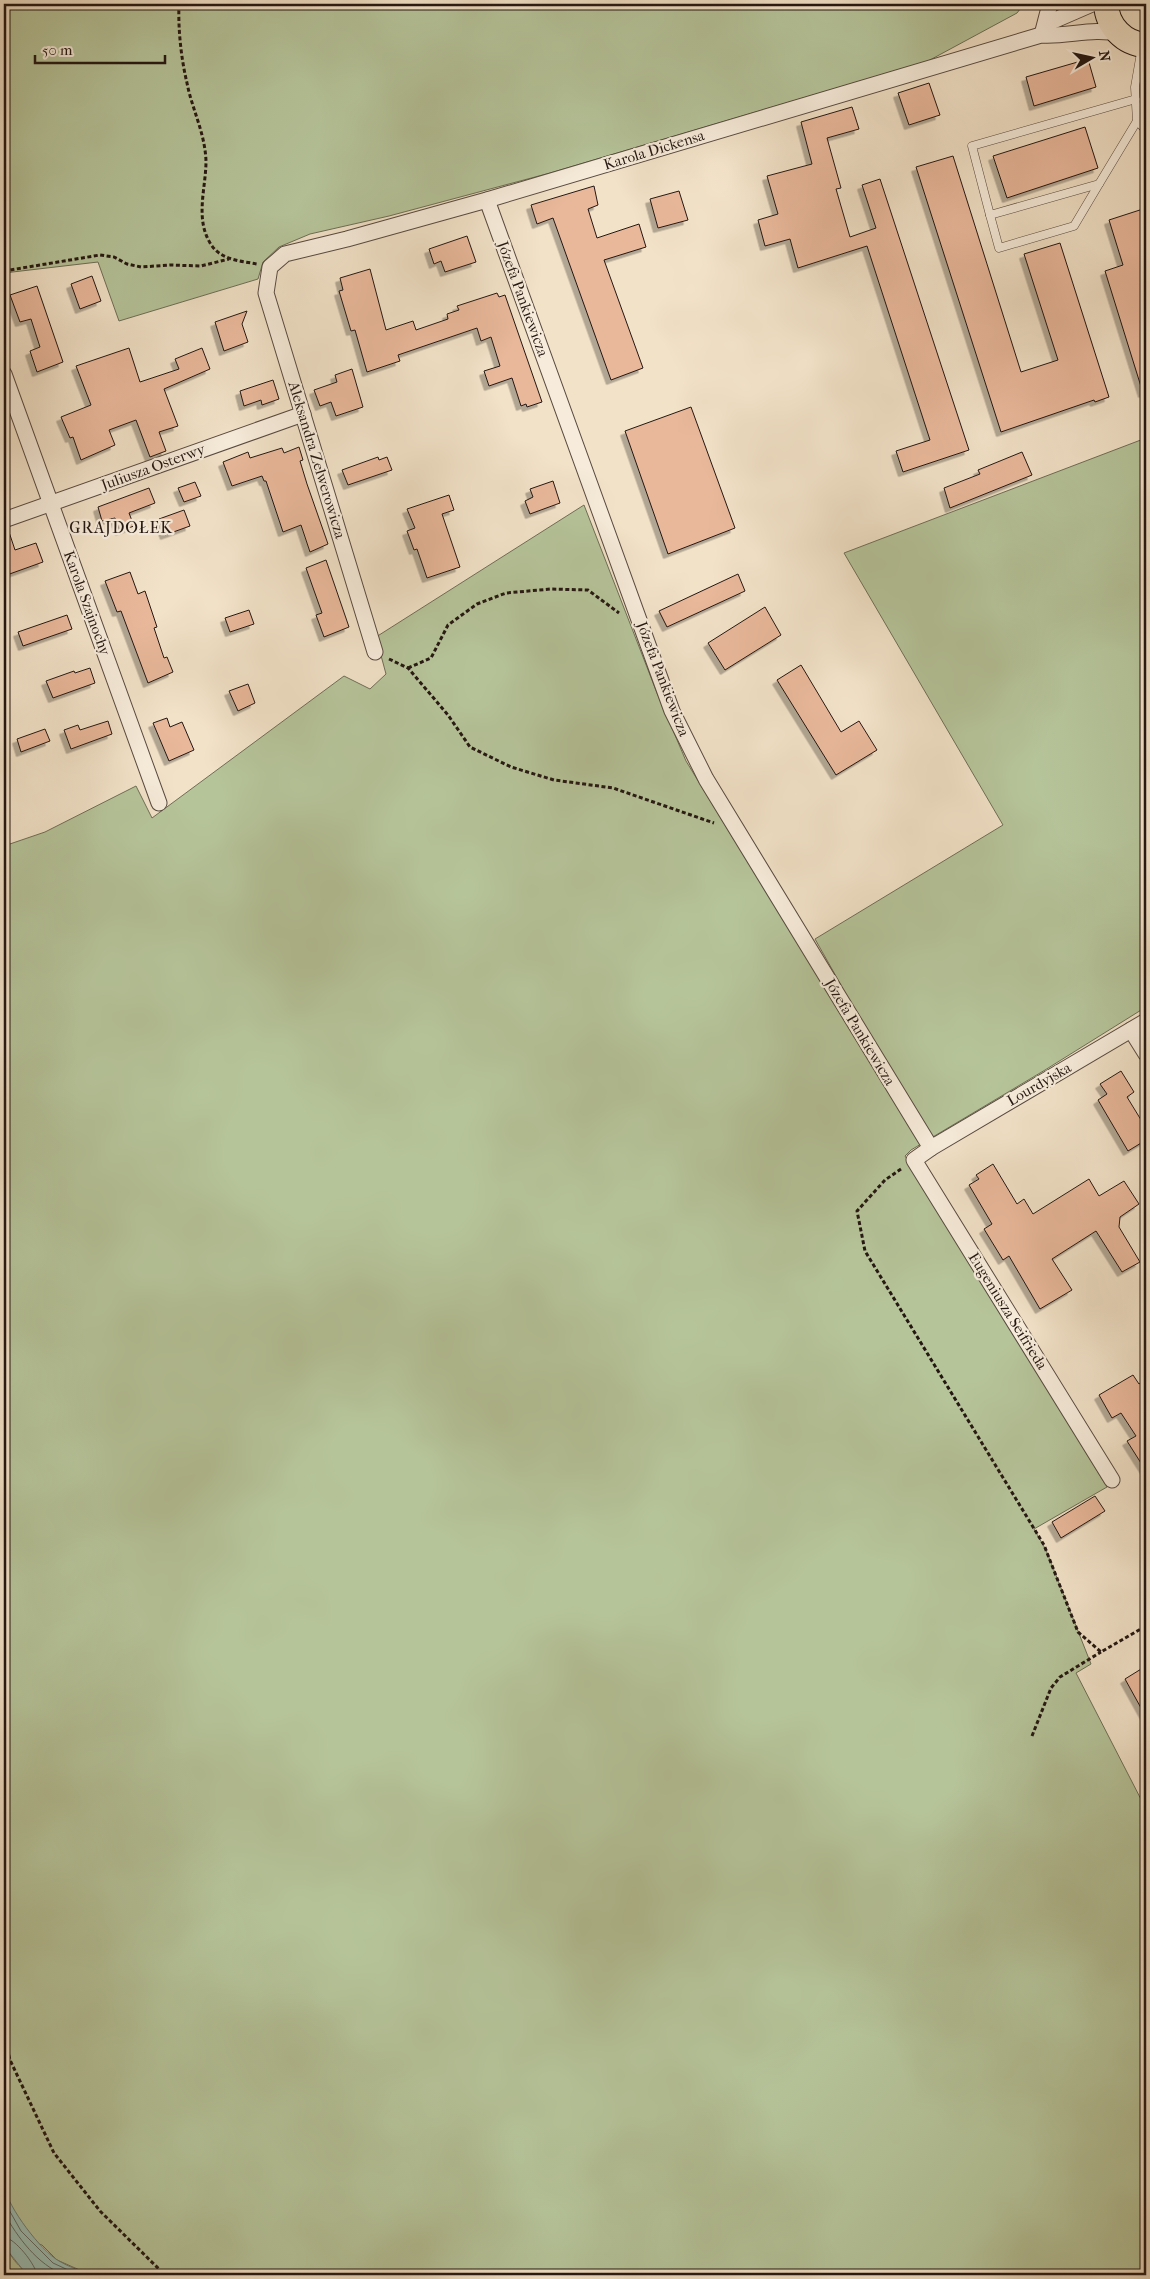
<svg xmlns="http://www.w3.org/2000/svg" width="1150" height="2279" font-family="'IM FELL French Canon',serif">
	<style>
		.green { fill: #b6c49a; stroke: #6d6e56 }
		.water { fill: #9bbeb4; stroke: #6b7b73 }
		.lines { fill: none; stroke-linecap: round; stroke-linejoin: round }
		.shore { stroke: #606a63; stroke-width: 1 }
		.building { fill: #e9b89b; stroke: #241712; filter: url(#shadow) }
		.lane-casing { stroke: #584a40; stroke-width: 9 }
		.street-casing { stroke: #584a40; stroke-width: 17 }
		.primary-casing { stroke: #241712; stroke-width: 26 }
		.path { stroke: #241712; stroke-width: 3; stroke-dasharray: 4 2.5; stroke-linecap: butt }
		.lane { stroke: #f7ecdb; stroke-width: 8 }
		.street { stroke: #f7ecdb; stroke-width: 15 }
		.primary { stroke: #f2e2c8; stroke-width: 24 }
		.labels { text-anchor: middle; stroke-width: 4.5; stroke-linejoin: round; paint-order: stroke }
		.street-label { font-size: 15px; fill: #241712; stroke: #f7ecdb }
		.neighbourhood-label { font-size: 16px; letter-spacing: 1px; fill: #241712; stroke: #f7ecdb }
	</style>
	<defs>
		<filter id="shadow"><feDropShadow dx="-4.5" dy="4.5" stdDeviation="0" flood-color="#0004"/></filter>
	</defs>
	<rect width="100%" height="100%" fill="#f2e2c8"/>
	<filter id="stains"><feTurbulence type="fractalNoise" baseFrequency=".004" numOctaves="4"/><feColorMatrix values="0 0 0 0 .2 0 0 0 0 .09 0 0 0 0 .02 0 0 0 .5 -.17"/></filter>
	<radialGradient id="worn" r=".72"><stop offset=".6" stop-color="#630" stop-opacity="0"/><stop offset="1" stop-color="#630" stop-opacity=".3"/></radialGradient>
	<g class="green">
		<path d="M4,4h796l4,2 10,-2h210l-7,9 -89,48 -378,112 -161,43 -79,18 -31,13 -16,15 -5,17 -139,42 -21,-59 -94,11z"/>
		<path d="M1146,438v569l-101,63 -134,80 -6,6 202,331 -73,42 12,21 45,114 -15,9 70,136v466h-1055l-34,-15 -15,-15 -20,-6 -18,-46v-1347l41,-14 91,-46 16,32 192,-142 26,13 16,-15 -10,-37 208,-132 73,188 29,68 47,77 36,53 58,101 14,-7 -26,-46 188,-114 -159,-272z"/>
		<path d="M4,2238c4,17 14,31 30,37h-30z"/>
	</g>
	<path class="water" d="M4,2187c5,21 36,63 55,74 10,6 22,10 32,14h-64l-23,-29z"/>
	<g class="lines">
		<g class="shore">
			<path d="M4,2201l17,30 32,32 26,12"/>
			<path d="M4,2213c14,25 33,51 60,62"/>
			<path d="M4,2237c11,1 32,28 33,38"/>
		</g>
	</g>
	<g class="building">
		<path d="M1088,59l8,28 -62,19 -8,-29z"/>
		<path d="M929,83l11,32 -31,10 -11,-32z"/>
		<path d="M852,107l7,22 -32,9 14,50 -5,1 14,48 26,-9 -14,-43 18,-6 89,271 -66,22 -7,-21 34,-11 -63,-194 -69,22 -8,-29 -25,7 -7,-26 20,-6 -11,-38 45,-12 -11,-42z"/>
		<path d="M1085,127l13,41 -91,30 -14,-42z"/>
		<path d="M953,156l68,216 37,-12 -34,-106 36,-11 49,154 -14,5 -1,-2 -93,32 -85,-265z"/>
		<path d="M594,186l4,19 -10,4 9,29 42,-14 7,23 -42,13 39,108 -32,12 -58,-162 -16,6 -6,-19z"/>
		<path d="M679,191l9,29 -30,8 -8,-29z"/>
		<path d="M1146,208v184l-3,1 -38,-122 18,-6 -14,-45z"/>
		<path d="M467,236l9,26 -31,10 -4,-11 -7,3 -5,-15z"/>
		<path d="M370,269l16,61 27,-9 3,9 32,-11 -1,-5 12,-4 -2,-4 40,-13 2,4 6,-2 37,107 -15,5 -1,-3 -5,2 -9,-28 -23,8 -5,-15 16,-5 -9,-29 -10,4 -4,-13 -79,27 2,6 -33,11 -12,-42 -4,1 -12,-40 4,-1 -3,-12z"/>
		<path d="M92,276l9,25 -21,8 -9,-25z"/>
		<path d="M37,286l26,76 -26,10 -7,-21 10,-4 -9,-28 -11,3 -10,-27z"/>
		<path d="M247,311l-5,13 6,18 -24,9 -9,-29z"/>
		<path d="M129,348l11,34 39,-13 -4,-10 27,-11 8,21 -46,20 14,37 -19,6 7,19 -16,6 -14,-37 -27,10 6,15 -34,15 -8,-23 -3,1 -9,-21 30,-12 -15,-39z"/>
		<path d="M352,369l11,38 -27,9 -5,-14 -11,4 -6,-16 23,-8 -2,-7z"/>
		<path d="M273,380l6,19 -17,6 -1,-5 -17,6 -4,-15z"/>
		<path d="M691,407l44,121 -67,26 -43,-123z"/>
		<path d="M299,447l4,13 -3,1 7,23 21,60 -18,8 -9,-27 -18,7 -17,-51h-2l-2,-5 -30,10 -9,-24 25,-10 2,6 32,-10 2,5z"/>
		<path d="M1022,452l10,23 -82,33 -6,-20 36,-14 -2,-4z"/>
		<path d="M378,457l1,3 8,-3 5,13 -44,15 -6,-15z"/>
		<path d="M553,481l7,22 -30,11 -5,-13 8,-4 -3,-8z"/>
		<path d="M195,482l6,14 -17,6 -6,-14z"/>
		<path d="M149,488l6,15 -26,10 5,13 -14,5 -5,-13 -13,3 -4,-14z"/>
		<path d="M449,495l5,15 -12,4 18,53 -33,11 -10,-29 -3,1 -7,-19 8,-3 -8,-19z"/>
		<path d="M184,510l6,16 -25,9 -6,-16z"/>
		<path d="M4,529h4l7,21 21,-7 7,19 -39,14z"/>
		<path d="M326,560l23,67 -25,10 -8,-22 6,-2 -16,-45z"/>
		<path d="M130,572l8,22 7,-3 12,36 -3,1 10,30 3,-1 6,15 -25,11 -27,-72 -4,1 -12,-31z"/>
		<path d="M738,574l7,17 -78,36 -8,-16z"/>
		<path d="M765,607l16,28 -56,35 -17,-27z"/>
		<path d="M249,610l5,14 -24,8 -5,-14z"/>
		<path d="M67,615l5,14 -49,17 -5,-14z"/>
		<path d="M801,665l40,67 18,-11 18,29 -41,25 -59,-95z"/>
		<path d="M90,668l5,15 -42,15 -7,-17 28,-10 1,2z"/>
		<path d="M248,684l7,19 -17,8 -9,-20z"/>
		<path d="M167,718l3,9 12,-5 12,28 -25,11 -16,-38z"/>
		<path d="M108,721l4,13 -41,15 -7,-19 14,-5 2,5z"/>
		<path d="M45,729l5,12 -29,11 -4,-13z"/>
		<path d="M1121,1071l13,21 -7,5 19,31v12l-18,11 -30,-51 9,-6 -7,-10z"/>
		<path d="M993,1164l24,40 7,-5 9,15 56,-35 10,17 25,-15 15,23 -19,13 -1,10 21,35 -18,10 -26,-41 -44,28 20,31 -32,19 -31,-53 -6,4 -19,-31 8,-5 -23,-39 10,-6 -3,-4z"/>
		<path d="M1133,1375l6,9 7,-5v92l-19,-30 9,-5 -15,-23 -9,5 -13,-23z"/>
		<path d="M1095,1496l10,15 -44,27 -9,-16z"/>
		<path d="M1146,1666v51l-21,-38z"/>
	</g>
	<g class="lines">
		<defs>
			<g id="lane">
				<path d="M1136,99l-164,47 18,69 109,-31 38,-63 -2,-34 7,-40"/>
				<path d="M1137,121l9,9"/>
				<path d="M990,215l9,33 75,-22 25,-42"/>
			</g>
			<g id="street">
				<path d="M1046,24l46,-20"/>
				<path d="M1043,31l7,-27"/>
				<path d="M487,200l185,511 34,68 225,369"/>
				<path d="M4,374l155,429"/>
				<path d="M4,520l299,-106"/>
				<path d="M375,652l-109,-359 4,-26 15,-13 62,-15 140,-39 554,-165c27,2 52,-8 79,-1"/>
				<path d="M1131,1030l15,24"/>
				<path d="M1112,1480l-198,-320 17,-12 215,-127"/>
			</g>
			<path id="primary" d="M1106,4c1,22 18,40 40,41"/>
		</defs>
		<use href="#lane" class="lane-casing"/>
		<use href="#street" class="street-casing"/>
		<use href="#primary" class="primary-casing"/>
		<g class="path">
			<path d="M179,4c-1,25 2,54 8,79 5,26 18,50 19,78 0,28 -12,59 6,85 10,14 29,15 45,18"/>
			<path d="M4,271l96,-16 14,2 13,7 14,3 29,-2 31,1 28,-7"/>
			<path d="M389,659l19,9 40,47 22,32 41,20 43,13 59,8 101,35"/>
			<path d="M408,668l23,-10 17,-33 29,-21 29,-11 45,-4 37,1 31,23"/>
			<path d="M901,1169l-16,11 -28,31 8,40 179,294 34,87 23,20 45,-26"/>
			<path d="M1032,1736l19,-48 9,-11 41,-25"/>
			<path d="M4,2036l6,24 44,93 46,58 65,64"/>
		</g>
		<use href="#lane" class="lane"/>
		<use href="#street" class="street"/>
		<use href="#primary" class="primary"/>
	</g>
	<g class="labels">
		<g class="street-label">
			<text transform="translate(654 150) rotate(-17)" y="5">Karola Dickensa</text>
			<text transform="translate(523 299) rotate(70)" y="5">Józefa Pankiewicza</text>
			<text transform="translate(317 460) rotate(73)" y="5">Aleksandra Zelwerowicza</text>
			<text transform="translate(153 467) rotate(-20)" y="5">Juliusza Osterwy</text>
			<text transform="translate(87 603) rotate(70)" y="5">Karola Szajnochy</text>
			<text transform="translate(663 679) rotate(69)" y="5">Józefa Pankiewicza</text>
			<text transform="translate(860 1032) rotate(59)" y="5">Józefa Pankiewicza</text>
			<text transform="translate(1039 1084) rotate(-30)" y="5">Lourdyjska</text>
			<text transform="translate(1008 1311) rotate(58)" y="5">Eugeniusza Seifrieda</text>
		</g>
		<g class="neighbourhood-label">
			<text x="121" y="533">GRAJDOŁEK</text>
		</g>
	</g>
	<rect width="1150" height="2279" fill="none" stroke="#f2e2c8" stroke-width="20"/>
	<rect x="5" y="5" width="1140" height="2269" fill="none" stroke="#241712" stroke-width="2.5"/>
	<rect x="10" y="10" width="1130" height="2259" fill="none" stroke="#241712"/>
	<g transform="translate(1092 58) rotate(81)" stroke="#f7ecdb" stroke-width="4" paint-order="stroke">
	<path d="M0-4L9 19L0 12L-9 19Z" fill="#241712"/>
	<text y="-8" font-size="14" font-weight="bold" text-anchor="middle" fill="#241712">N</text>
	</g>
	<path d="M35 55v8h130v-8" fill="none" stroke="#241712" stroke-width="2.5"/>
	<text x="42" y="55" font-size="15" fill="#241712" stroke="#f7ecdb" stroke-width="4" paint-order="stroke">50 m</text>
	<rect width="100%" height="100%" filter="url(#stains)"/>
	<rect width="100%" height="100%" fill="url(#worn)"/>
</svg>
